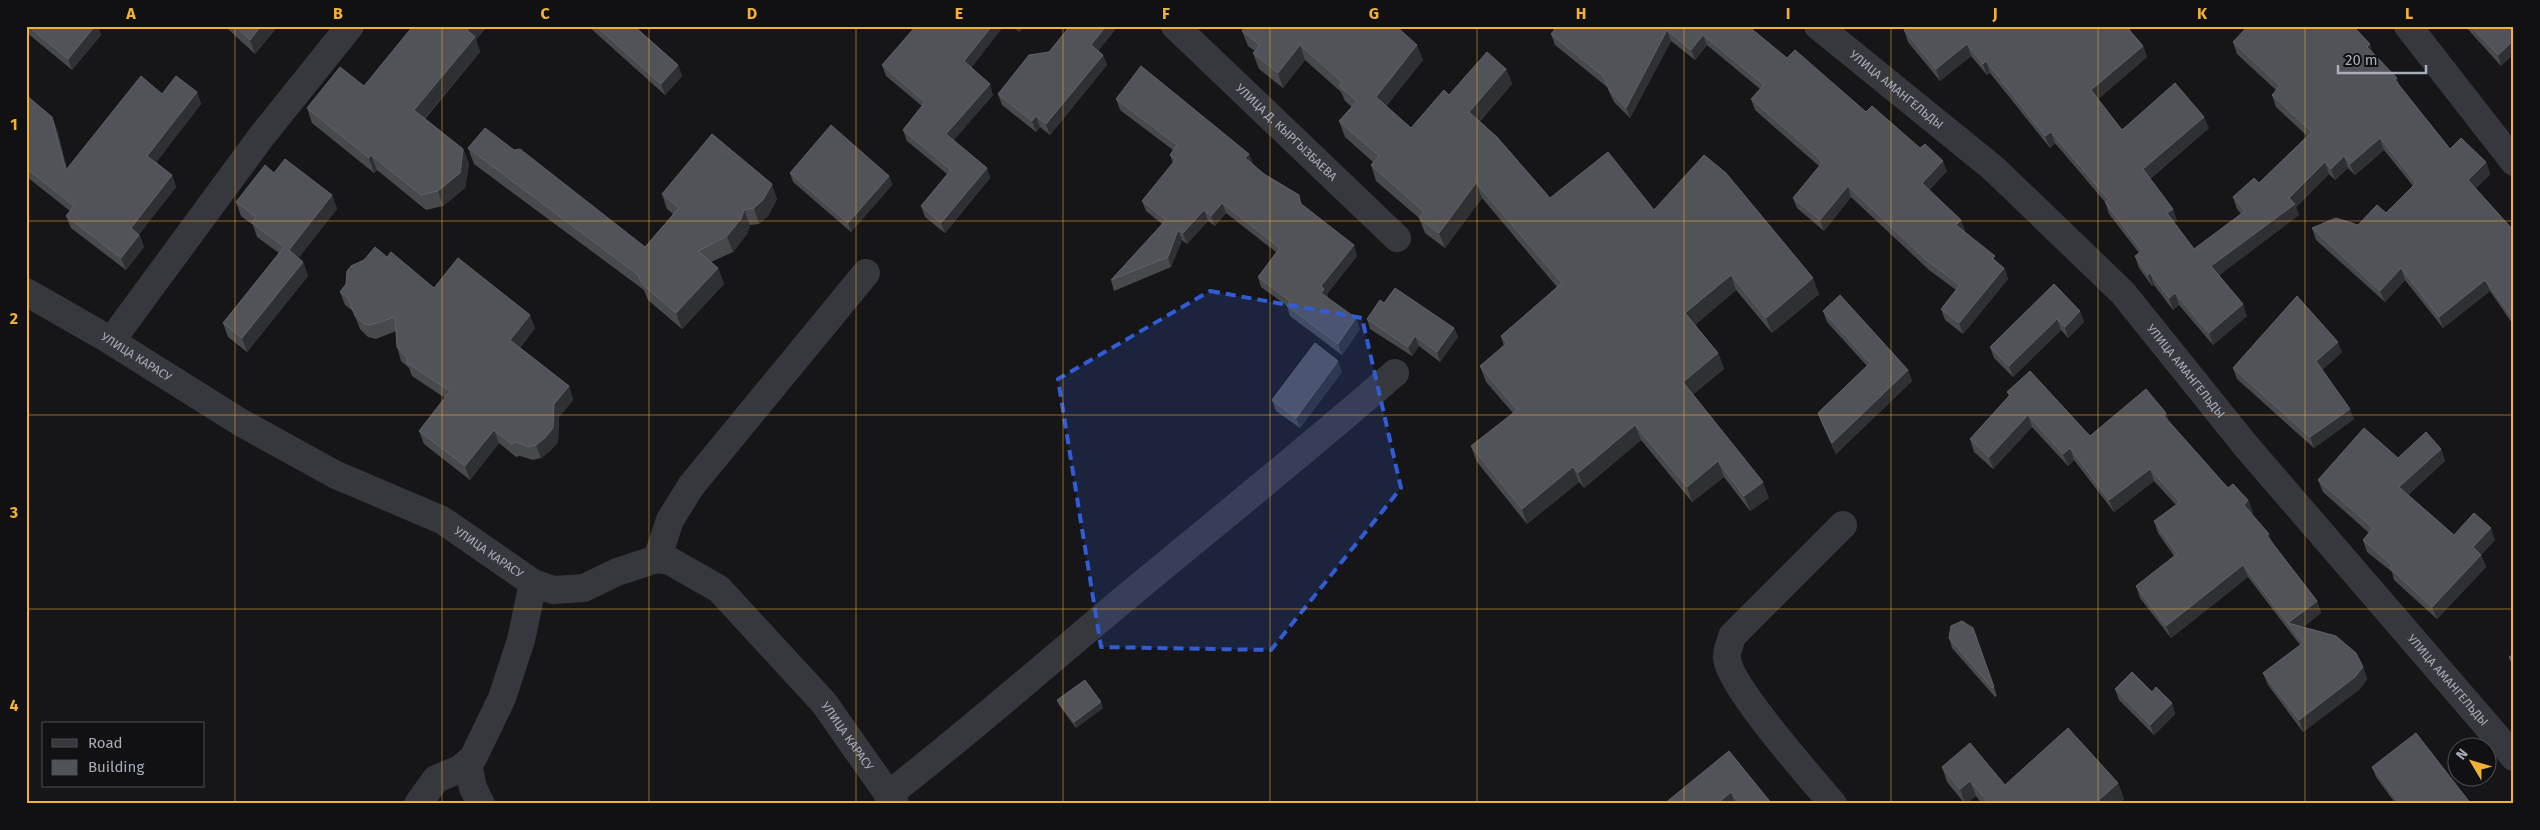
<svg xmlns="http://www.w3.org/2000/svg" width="2540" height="830" font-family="'Fira Sans',sans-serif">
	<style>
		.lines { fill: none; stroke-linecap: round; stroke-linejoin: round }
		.street { stroke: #37383d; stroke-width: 28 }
		.wall { fill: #47494d }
		.shaded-wall { fill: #2f3033 }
		.building { fill: #525359; stroke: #5f6168 }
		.marked { fill: #325cd3; fill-opacity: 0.2; stroke: #325cd3; stroke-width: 4; stroke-dasharray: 10 6; stroke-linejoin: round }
		.grid { fill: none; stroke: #f2b134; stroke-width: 1; stroke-opacity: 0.55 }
		.labels { text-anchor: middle; stroke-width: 4; stroke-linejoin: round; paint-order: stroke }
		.street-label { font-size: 12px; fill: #a8adb8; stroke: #111113 }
		.neatline { fill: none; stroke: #f2b134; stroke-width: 2 }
		.grid-label { font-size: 16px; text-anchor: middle; font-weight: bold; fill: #f2b134 }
	</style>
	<rect width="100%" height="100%" fill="#161618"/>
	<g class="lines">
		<g class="street">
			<path id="s1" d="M1175,26l222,212"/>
			<path id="s2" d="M1818,26l175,142 130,125 123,153 268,311"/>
			<path d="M2408,26l106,136"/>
			<path id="s3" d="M26,292l77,44 137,86 96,53 106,45 91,63 20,7 31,-2 33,-16 40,-13 13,2 49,28 105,114 71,101"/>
			<path d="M111,341l150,-204 89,-111"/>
			<path d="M657,559l13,-39 21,-34 175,-213"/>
			<path d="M468,763l5,25 8,16"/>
			<path d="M888,795c85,-66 165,-137 248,-206 86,-71 174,-142 259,-216"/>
			<path d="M418,804l18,-25 24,-10 13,-11 29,-60 19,-58 12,-57"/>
			<path d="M1833,804c-22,-26 -104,-118 -106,-146 -1,-7 4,-16 5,-22l111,-111"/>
		</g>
	</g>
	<g class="wall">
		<path d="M26,26h73l-1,2 3,7 -29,35 -46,-38z"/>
		<path d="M227,26h51l-23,28 -27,-25z"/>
		<path d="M588,26h46l44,39 4,11 -17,19z"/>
		<path d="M1013,26h12l-6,6z"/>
		<path d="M1070,26h48l-20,25 5,4 4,10 -57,70 -10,-8 -4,5 -34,-27 -4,-11 51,-42z"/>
		<path d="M1748,26l39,32 79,54 81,59 -18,19 36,40 -1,1 40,37 4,11 -45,55 -18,-14 -4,-11 15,-19 -27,-20 -78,-73 -27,34 -27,-23 -4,-10 26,-32 -64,-56 -4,-11 9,-10 -53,-44 -12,15 -24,-19 -41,77 -16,-16 -7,-15 -52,-42 -4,-11z"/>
		<path d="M1908,26h218l17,20 4,11 -49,42 24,31 87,-2 -59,51 27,41 -3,2 20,27 47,-35 -4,-5 -4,-12 26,-14 48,-47 -31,-29 -4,-12 4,-5 -39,-36 -4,-12 140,11 24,25 3,9 50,62 36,13 4,12 -15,15 39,42v95l-24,-35 -47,37 -38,-48 -20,22 -69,-62 -4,-12 46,-3 28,-12 27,-27 -29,-36 -29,25 -7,-7 -13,12 -6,-6 -33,33 3,8 -80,60 28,41 -34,29 -34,-40 -6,5 -19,-25 -2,1 -13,-18 -4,-12 4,-3 -30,-39 -4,-12 -50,-59 -5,5 -60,-75 -3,2 -16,-19 -31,25 -32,-39 -4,-12z"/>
		<path d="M2465,26h49l-13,40z"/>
		<path d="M1242,31l181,29 -37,46 25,22 38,-33 57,-26 6,15 -32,37 70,77 104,12 165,84 -47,39 -36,-43 -41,35 23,28 6,16 -31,25 76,104 -19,13 -26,-34 -32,25 -51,-62 -57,48 -5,-6 -52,42 -50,-62 -6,-16 42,-33 -27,-31 -6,-16 24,-20 -3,-10 56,-49 -75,-89 -37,50 -20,-15 -6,-15 -43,-37 -5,-16 2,-3 -28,-25 -6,-16 13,-14 -7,-6 -4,-9 -36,-32 -22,28 -24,-19 -6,-16 2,-2 -7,-5z"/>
		<path d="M476,40l4,12 -55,67 38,30 6,15 -4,24 -22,18 -17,4 -49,-40 -3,3 -62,-50 -5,-15 57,-22z"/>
		<path d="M882,65l89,2 22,28 -40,45 34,28 3,10 -45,55 -20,-16 -4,-11 26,-32 -40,-33 -4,-11 19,-24 -36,-30z"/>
		<path d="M197,92l4,12 -45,58 16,13 4,12 -37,47 5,13 -18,23 -55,-42 -5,-12 4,-5 -43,-34 -1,1v-83l31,34 10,40 95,-75z"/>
		<path d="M1116,99l133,55 4,10 11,10 35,21 3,10 55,51 -30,38 1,4 32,31 -18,26 -52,-39 -3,-10 -26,-19 -3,-10 18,-25 -50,-39 -11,13 -7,-5 -21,23 -5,-4 -11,27 -57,24 -3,-11 51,-56 -16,-13 -4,-10 31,-38 -3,-8 3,-5 -53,-40z"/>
		<path d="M468,148l46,2 131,97 28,-33 -6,-5 -5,-15 115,5 -9,17 -9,8 -9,1 -3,9 -14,18 -22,10 7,6 6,16 -42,45 -34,-29 -4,-10 -170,-126z"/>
		<path d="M274,173l58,22 5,14 -39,49 5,4 5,14 -61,76 -19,-15 -5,-14 56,-70 -22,-16 -4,-12 -12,-9 -5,-14z"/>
		<path d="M790,173l99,3 3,9 -41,47 -58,-50z"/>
		<path d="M387,257l47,31 101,40 -15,20 49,38 4,14 -14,17 -1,25 -8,9 -9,7 -8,2 -13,-4 -4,1 -17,-14 -29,37 -46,-36 -5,-13 26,-33 -33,-22 -3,-8 -8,-7 -4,-14 -1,-16 -20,8 -8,-2 -8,-8 -7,-18 -8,-6 -5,-13z"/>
		<path d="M2054,284l26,27 4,11 -16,16 -7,-8 -48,47 -19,-19 -4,-11z"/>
		<path d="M1384,303l70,25 4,9 -18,25 -21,-16 -7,10 -42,-27 -3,-10z"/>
		<path d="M1823,311l85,59 4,11 -76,73 -14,-30 -4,-11 49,-47 -40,-44z"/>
		<path d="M2342,352l-20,18 32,49 -40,29 -77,-69 -4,-11z"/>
		<path d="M1342,372l-42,56 -24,-17 -4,-11z"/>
		<path d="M2007,392l83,44 79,-14 59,66 20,12 5,13 -2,1 22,30 44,57 4,12 -18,14 60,40 4,12 -7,10 -57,43 -35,-47 -5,-12 37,-28 -52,-68 -77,61 -31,-40 -4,-12 38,-30 -16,-23 -4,-12 22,-16 -22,-24 -40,31 -40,-52 -6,6 -36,-39 -39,42 -19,-17 -4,-13 39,-43z"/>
		<path d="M2441,449l4,12 -37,34 46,40 41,5 -14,15 5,12 -49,52 -43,-39 -2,-8 -25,-20 -4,-12 6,-7 -46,-41 -5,-12 80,-22z"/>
		<path d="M1973,628l24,68 -2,1 -43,-49 -3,-10z"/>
		<path d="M2514,654v15l-5,-12z"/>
		<path d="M2115,689l57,14 3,11 -21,21 -35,-35z"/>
		<path d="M1057,700l46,8 -27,20 -17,-23z"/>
		<path d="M1729,751l43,53h-108z"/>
		<path d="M1942,767l63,18 113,-2 6,16 -6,5h-136l-6,-8 -11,8 -18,-22z"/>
		<path d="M2372,767l99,37h-75l-20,-27z"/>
	</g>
	<g class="shaded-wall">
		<path d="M94,26h5l-1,2 3,7 -29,35 -4,-11z"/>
		<path d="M261,26h17l-23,28 -5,-14z"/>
		<path d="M470,26h18l-12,14 4,12 -61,73 -5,-15z"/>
		<path d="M992,26h12l-36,46 -4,-11z"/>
		<path d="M1017,26h8l-6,6z"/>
		<path d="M1106,26h12l-24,30 -3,-11z"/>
		<path d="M1667,30l4,11 -41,77 -4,-10z"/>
		<path d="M1703,35l4,10 -12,15 -4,-10z"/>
		<path d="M2514,40v14l-13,12 -3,-11z"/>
		<path d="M1967,44l4,12 -31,25 -4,-12z"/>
		<path d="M2370,44l4,12 -7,-9z"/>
		<path d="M1300,45l5,15 -22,28 -5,-15z"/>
		<path d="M1417,45l6,15 -42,53 -5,-16z"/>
		<path d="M2143,46l4,11 -52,45 -4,-12z"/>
		<path d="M1103,55l4,10 -57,70 -4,-11z"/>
		<path d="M1986,61l4,12 -3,2 -4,-11z"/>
		<path d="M678,65l4,11 -17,19 -4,-11z"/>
		<path d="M1506,69l6,15 -38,43 -5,-15z"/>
		<path d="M2397,78l4,12 -6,-10z"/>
		<path d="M990,84l3,11 -43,50 -4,-11z"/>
		<path d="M197,92l4,12 -49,64 -5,-12z"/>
		<path d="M1036,116l4,11 -4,5 -4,-11z"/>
		<path d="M52,117l5,12 13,53 -4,-12z"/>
		<path d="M2204,117l5,11 -62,53 -4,-12z"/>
		<path d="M2051,132l4,11 -5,5 -5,-12z"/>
		<path d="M2380,138l4,12 -29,25 -5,-11z"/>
		<path d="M463,149l6,15 -4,24 -22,18 -5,-15z"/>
		<path d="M1249,154l4,10 -8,-6z"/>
		<path d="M371,155l6,15 -3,3 -5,-15z"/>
		<path d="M2344,156l4,12 -13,12 -4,-11z"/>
		<path d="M1943,161l4,10 -21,23 -4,-11z"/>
		<path d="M2325,162l4,12 -33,33 3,8 -83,63 -5,-12 78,-68z"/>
		<path d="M2486,162l4,12 -18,18 -4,-12z"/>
		<path d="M987,168l3,10 -45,55 -4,-10z"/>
		<path d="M172,175l4,12 -41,53 -4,-12z"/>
		<path d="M889,176l3,9 -41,47 -3,-9z"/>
		<path d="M1476,183l6,15 -37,50 -6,-15z"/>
		<path d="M772,184l5,15 -9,17 -9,8 -5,-16z"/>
		<path d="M1848,186l3,11 -27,34 -4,-11z"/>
		<path d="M332,195l5,14 -43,55 -5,-14z"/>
		<path d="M1222,203l4,10 -11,13 -4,-10z"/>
		<path d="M2173,209l4,11 -6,5 -4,-12z"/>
		<path d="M744,210l6,15 -3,9 -14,18 -6,-16z"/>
		<path d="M1204,210l4,11 -21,23 -4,-11z"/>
		<path d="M1961,220l4,10 -5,5 -4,-10z"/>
		<path d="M1178,230l4,10 -11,27 -3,-10z"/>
		<path d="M139,235l5,12 -18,23 -5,-12z"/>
		<path d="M1354,245l3,11 -30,38 1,5 -7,-6v-7z"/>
		<path d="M303,262l5,14 -61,76 -5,-14z"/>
		<path d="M718,268l6,16 -42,45 -6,-16z"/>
		<path d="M2004,268l4,11 -45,55 -4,-11z"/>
		<path d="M2401,268l4,12 -20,22 -5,-11z"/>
		<path d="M2150,273l4,12 -2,1 -4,-11z"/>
		<path d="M1731,275l5,15 -46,39 -5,-16z"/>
		<path d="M1813,278l6,16 -47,39 -6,-15z"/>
		<path d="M2485,280l5,11 -47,37 -4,-11z"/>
		<path d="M2175,293l4,12 -6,5 -4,-12z"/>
		<path d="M2243,304l4,12 -34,29 -4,-12z"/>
		<path d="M2080,311l4,11 -16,16 -3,-11z"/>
		<path d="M530,315l5,13 -20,26 -5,-14z"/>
		<path d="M1356,318l4,11 -18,26 -4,-11z"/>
		<path d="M2057,319l4,11 -48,47 -4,-11z"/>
		<path d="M1454,328l4,9 -18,25 -3,-10z"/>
		<path d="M1415,336l4,10 -7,10 -4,-9z"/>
		<path d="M2338,342l4,10 -22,20 -4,-11z"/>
		<path d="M1718,353l6,16 -35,29 -6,-16z"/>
		<path d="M1338,361l4,11 -42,56 -4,-10z"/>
		<path d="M1908,370l4,11 -76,73 -4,-11z"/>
		<path d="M569,386l4,14 -14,17 -1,25 -8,9 -9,7 -5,-13 18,-41z"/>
		<path d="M2350,409l4,10 -40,29 -4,-11z"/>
		<path d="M2166,413l5,13 -7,-10z"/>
		<path d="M2028,415l4,12 -39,42 -4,-12z"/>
		<path d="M1635,425l6,15 -57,48 -6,-15z"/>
		<path d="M494,430l5,13 -29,37 -5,-14z"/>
		<path d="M2070,448l4,12 -6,6 -5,-12z"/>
		<path d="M2441,449l4,12 -42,38 -4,-12z"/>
		<path d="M1718,461l6,16 -32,25 -5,-15z"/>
		<path d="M1573,467l6,15 -52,42 -5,-15z"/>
		<path d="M2150,469l4,12 -40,31 -5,-12z"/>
		<path d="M1763,482l6,16 -19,13 -6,-15z"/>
		<path d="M2248,500l5,13 -5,4 -4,-12z"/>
		<path d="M2491,528l4,12 -14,15 5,12 -49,52 -5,-12 41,-60z"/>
		<path d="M2269,534l5,12 -7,-10z"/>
		<path d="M2243,565l5,12 -77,61 -5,-12z"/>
		<path d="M2317,601l4,12 -26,20 -7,-10z"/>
		<path d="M2363,667l4,12 -7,10 -57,43 -4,-12z"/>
		<path d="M1101,702l2,6 -27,20 -2,-6z"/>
		<path d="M2172,703l3,11 -21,21 -4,-10z"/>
		<path d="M1970,781l6,15 -11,8 -5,-15z"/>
		<path d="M2118,783l6,16 -6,5h-18l-1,-4z"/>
		<path d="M1731,792l4,12h-18z"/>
	</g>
	<g class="building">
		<path d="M28,26h67l-27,33z"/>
		<path d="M235,26h26l-11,14z"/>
		<path d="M413,26h57l-3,4 8,7 -61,73 49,39 -3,24 -22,18 -17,4 -50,-40 -2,3 -62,-50 33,-41 24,19z"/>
		<path d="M596,26h38l44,39 -17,19z"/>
		<path d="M916,26h76l-28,35 26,23 -44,50 41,34 -46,55 -20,-17 30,-36 -48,-40 22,-28 -43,-37z"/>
		<path d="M1070,26h36l-15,19 12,10 -57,69 -10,-8 -4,5 -34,-27 31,-39 20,-3z"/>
		<path d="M1245,26h151l21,19 -41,52 35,31 33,-38 5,5 38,-43 19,17 -37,43 28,25 53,61 58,-46 46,58 50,-55 22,18 87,105 -47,40 -35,-43 -46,38 33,40 -35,29 80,100 -19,14 -26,-35 -31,26 -52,-62 -57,48 -5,-6 -51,42 -51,-63 46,-36 -37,-44 27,-23 -6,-7 61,-53 -86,-100 -37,50 -20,-15 5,-6 -53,-47 8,-9 -40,-35 18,-20 -18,-15 3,-4 -42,-37 -22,28 -25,-20 7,-8 -18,-14z"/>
		<path d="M1557,26h191l39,32 8,-8 71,62 6,-6 48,42 5,-4 18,17 -21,22 39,37 -5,5 39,31 -3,3 12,9 -45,55 -18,-14 19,-24 -35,-26 -77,-73 -28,34 -27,-22 29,-35 -2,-4 -69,-60 13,-14 -61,-50 -12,15 -24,-20 -41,78 -16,-17 -7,-15 -52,-42z"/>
		<path d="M1908,26h218l17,20 -52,44 31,40 53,-47 29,34 -61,52 30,40 -6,4 27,36 51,-38 -12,-14 21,-19 5,5 53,-51 -40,-37 8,-9 -47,-44 15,-16h105l17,18 -3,3 30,31 -2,2 55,69 11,-11 25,24 -18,18 46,51v89l-29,-40 -46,37 -38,-49 -21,23 -68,-63 24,-10 22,7 19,-20 9,8 30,-30 -36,-45 -30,26 -6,-8 -13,13 -6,-7 -36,36 6,6 -84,62 32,38 -34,29 -34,-40 -6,5 -19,-25 -2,2 -13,-19 7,-5 -37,-49 4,-2 -58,-68 -6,4 -59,-75 -3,3 -16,-20 -31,25 -32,-39z"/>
		<path d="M2471,26h43v14l-16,15z"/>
		<path d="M1141,66l108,88 -4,4 19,16 35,21 1,8 54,42 -33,41 3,3 -3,4 35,25 -18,26 -51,-38 3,-5 -32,-24 22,-29 -58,-45 -11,13 -7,-6 -21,23 -5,-3 -10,27 -57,23 55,-60 -24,-19 34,-42 -6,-4 7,-10 -61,-46z"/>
		<path d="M141,76l21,18 14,-18 21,16 -50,64 25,19 -41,53 8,7 -18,23 -55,-42 8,-10 -48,-38v-73l26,22 14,53z"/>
		<path d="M831,125l58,51 -41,47 -58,-50z"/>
		<path d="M485,128l29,22 6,-1 125,98 34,-39 -17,-14 50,-60 60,50 -9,16 -9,8 -10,2 -3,9 -14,17 -29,15 20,17 -42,45 -34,-29 -4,-9 -170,-127z"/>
		<path d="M285,159l47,36 -43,55 14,12 -61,76 -19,-15 61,-76 -32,-24 4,-6 -20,-15 29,-37 9,8z"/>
		<path d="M375,247l12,10 4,-5 43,36 24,-30 72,57 -20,25 59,46 -15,18 -1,24 -8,10 -9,7 -8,2 -12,-5 -5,2 -17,-14 -29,36 -46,-35 31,-40 -43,-28v-5l-10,-11 -2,-30 -24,8 -7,-1 -9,-8 -7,-18 -8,-6 6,-8 1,-13 4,-5 13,-6z"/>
		<path d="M2054,284l26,27 -15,16 -8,-8 -48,47 -19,-19z"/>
		<path d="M1395,288l59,40 -17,24 -22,-16 -7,11 -41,-28 13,-19 4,3z"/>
		<path d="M1840,295l68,75 -76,73 -14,-30 52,-50 -47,-52z"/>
		<path d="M2297,296l41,46 -22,19 34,48 -40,28 -77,-69z"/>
		<path d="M1315,343l23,18 -42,57 -24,-18z"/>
		<path d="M2030,371l60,65 56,-47 20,24 -2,3 64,72 5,-4 15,16 -4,5 25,29 -2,2 50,65 -29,22 48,13 20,17 7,14 -8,10 -56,43 -36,-47 40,-30 -60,-78 -77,61 -30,-40 41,-32 -23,-33 26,-19 -30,-33 -41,31 -39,-52 -7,6 -35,-39 -39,42 -19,-18 40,-44 -3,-3z"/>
		<path d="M2364,428l34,30 28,-26 15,17 -42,38 55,48 20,-22 17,15 -18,19 8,8 -49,52 -42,-39 2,-3 -29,-25 10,-12 -55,-48z"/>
		<path d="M1962,621l11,7 21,59 -2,1 -43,-50 2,-12z"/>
		<path d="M2514,654v11l-5,-8z"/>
		<path d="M2132,672l20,20 4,-5 16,16 -22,22 -35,-36z"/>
		<path d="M1085,680l16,22 -27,20 -17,-22z"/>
		<path d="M2068,728l50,55 -19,17 3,4h-112l-20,-23 -10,8 -18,-22 28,-24 35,42z"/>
		<path d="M2416,733l55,71h-71l-28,-37z"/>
		<path d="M1729,751l43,53h-32l-9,-12 -14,12h-53z"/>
	</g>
	<path class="marked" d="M1210,291l152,27 39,170 -130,162 -170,-3 -43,-268z"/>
	<path class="grid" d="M235,26v778M442,26v778M649,26v778M856,26v778M1063,26v778M1270,26v778M1477,26v778M1684,26v778M1891,26v778M2098,26v778M2305,26v778M26,221h2488M26,415h2488M26,609h2488"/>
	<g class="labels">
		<g class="street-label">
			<text dy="4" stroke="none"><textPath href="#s2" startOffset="101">УЛИЦА АМАНГЕЛЬДЫ</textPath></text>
			<text dy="4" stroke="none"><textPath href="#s1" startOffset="154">УЛИЦА Д. КЫРГЫЗБАЕВА</textPath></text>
			<text dy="4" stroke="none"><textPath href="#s3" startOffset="128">УЛИЦА КАРАСУ</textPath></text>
			<text dy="4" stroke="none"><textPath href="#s2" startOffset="506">УЛИЦА АМАНГЕЛЬДЫ</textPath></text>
			<text dy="4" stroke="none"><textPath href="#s3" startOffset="532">УЛИЦА КАРАСУ</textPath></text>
			<text dy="4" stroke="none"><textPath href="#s2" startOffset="911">УЛИЦА АМАНГЕЛЬДЫ</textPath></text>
			<text dy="4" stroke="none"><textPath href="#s3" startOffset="982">УЛИЦА КАРАСУ</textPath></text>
		</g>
	</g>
	<rect width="2540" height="830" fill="none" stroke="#111113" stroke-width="55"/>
	<rect x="42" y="722" width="162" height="65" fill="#111113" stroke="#4d4f55"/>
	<rect x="52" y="739" width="25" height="8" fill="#37383d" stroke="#4d4f55"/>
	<text x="88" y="748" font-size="15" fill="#a8adb8">Road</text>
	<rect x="52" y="760" width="25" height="15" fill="#525359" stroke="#4d4f55"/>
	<text x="88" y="772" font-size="15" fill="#a8adb8">Building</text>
	<g transform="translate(2472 762) rotate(308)"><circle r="24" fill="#111113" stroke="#4d4f55"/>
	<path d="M0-4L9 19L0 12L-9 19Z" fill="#f2b134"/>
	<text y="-8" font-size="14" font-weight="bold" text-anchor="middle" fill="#a8adb8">N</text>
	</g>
	<path d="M2338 65v8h88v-8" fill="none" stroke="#a8adb8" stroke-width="2.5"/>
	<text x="2345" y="65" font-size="15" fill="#a8adb8" stroke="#111113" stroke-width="4" paint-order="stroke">20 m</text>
	<rect x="28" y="28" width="2484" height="774" class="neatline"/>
	<g class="grid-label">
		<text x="131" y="19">A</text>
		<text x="338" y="19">B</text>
		<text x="545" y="19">C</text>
		<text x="752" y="19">D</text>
		<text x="959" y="19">E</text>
		<text x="1166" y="19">F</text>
		<text x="1374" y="19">G</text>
		<text x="1581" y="19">H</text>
		<text x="1788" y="19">I</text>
		<text x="1995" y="19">J</text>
		<text x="2202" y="19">K</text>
		<text x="2409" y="19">L</text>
		<text x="14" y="130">1</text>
		<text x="14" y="324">2</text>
		<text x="14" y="518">3</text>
		<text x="14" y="711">4</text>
	</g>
</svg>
